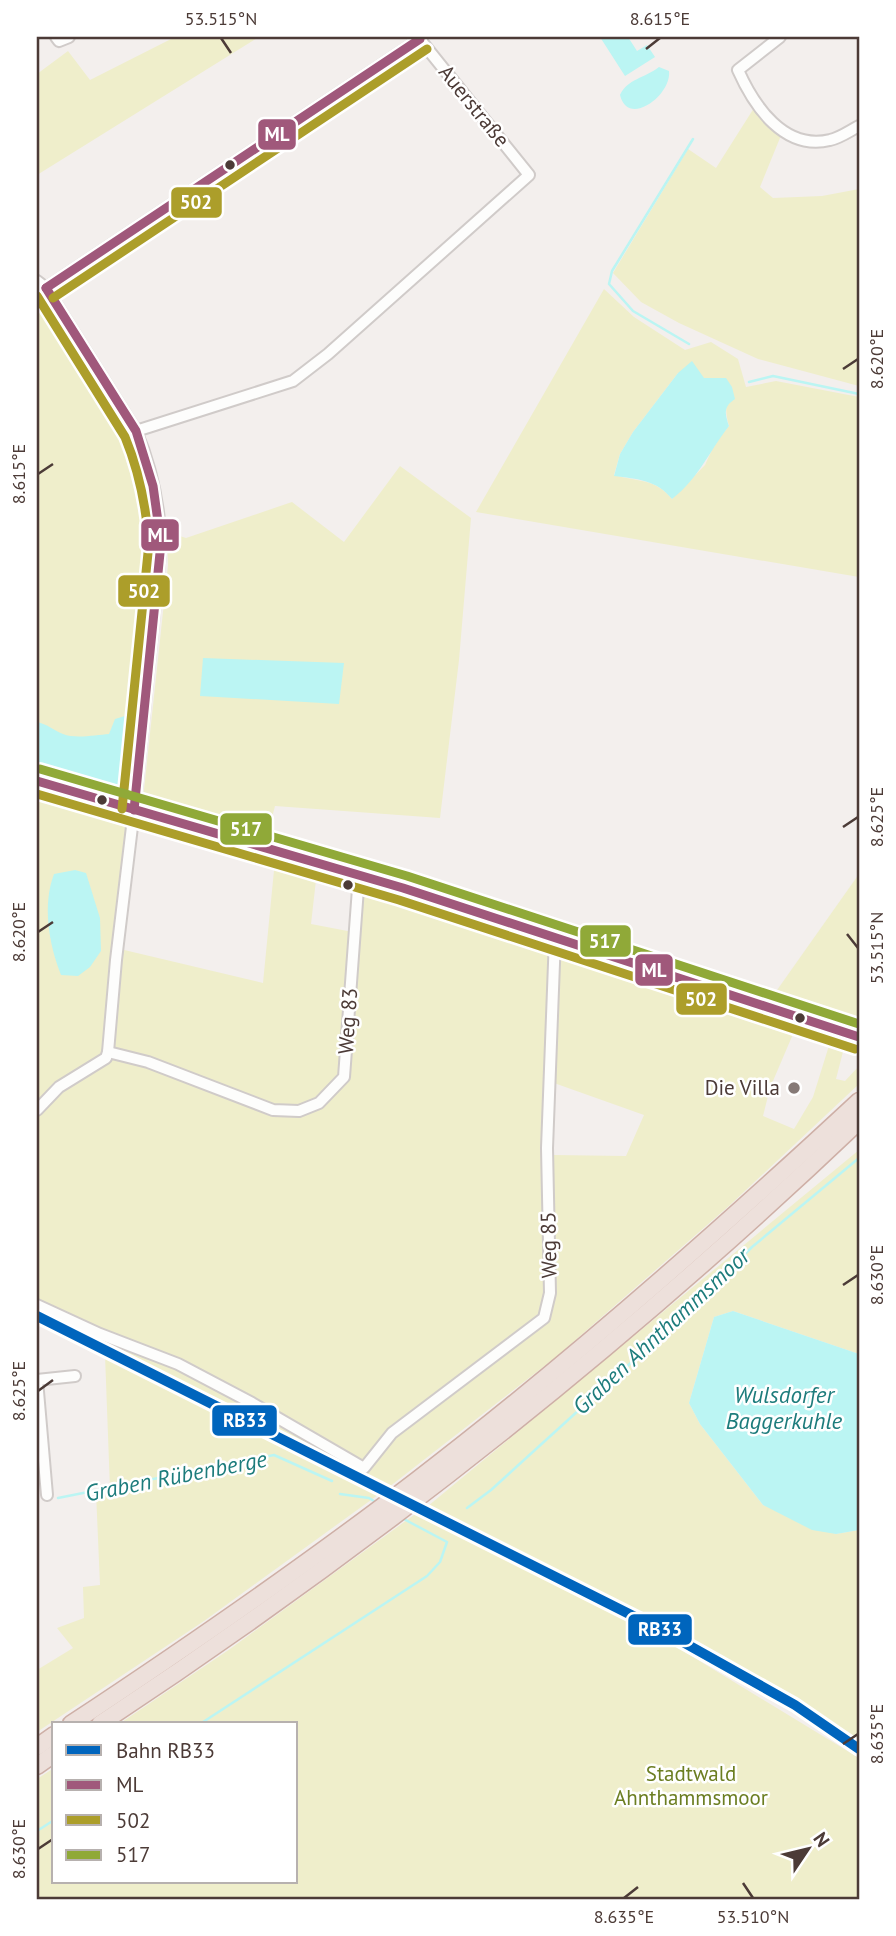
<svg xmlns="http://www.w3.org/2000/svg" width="896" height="1936" font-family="'PT Sans',sans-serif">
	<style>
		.green { fill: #efeecb; fill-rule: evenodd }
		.water { fill: #bbf5f3 }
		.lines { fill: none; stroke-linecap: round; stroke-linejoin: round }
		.stream { stroke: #bbf5f3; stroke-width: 2.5 }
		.minor-casing { stroke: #d0cbc9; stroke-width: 14 }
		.highway-casing { stroke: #ceafa6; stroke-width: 19 }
		.minor { stroke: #fdfdfc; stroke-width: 10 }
		.highway { stroke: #ede0db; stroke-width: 16 }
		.bus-1-casing { stroke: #fff; stroke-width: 14 }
		.bus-2-casing { stroke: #fff; stroke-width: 14 }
		.bus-3-casing { stroke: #fff; stroke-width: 14 }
		.bus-1 { stroke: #a0587b; stroke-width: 9 }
		.bus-2 { stroke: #ac9e2a; stroke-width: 9 }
		.bus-3 { stroke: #90a938; stroke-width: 9 }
		.rail-1-casing { stroke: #fff; stroke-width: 16 }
		.rail-1 { stroke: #0065bd; stroke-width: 10 }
		.ticks { fill: none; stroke: #4c3b37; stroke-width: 2.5 }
		.bus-dot { fill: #4c3b37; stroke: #fff; stroke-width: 2.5 }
		.poi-dot { fill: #867a77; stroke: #fff; stroke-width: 2.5 }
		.labels { text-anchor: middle; stroke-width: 5; stroke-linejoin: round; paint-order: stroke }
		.street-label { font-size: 21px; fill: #4c3b37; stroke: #fff }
		.poi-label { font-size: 21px; fill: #4c3b37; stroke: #fff; text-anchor: end }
		.park-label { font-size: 21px; fill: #6c7e22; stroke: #fff }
		.water-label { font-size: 23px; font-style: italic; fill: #1d7c7c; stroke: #fff }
		.line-badge { stroke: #fff; stroke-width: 2.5 }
		.badge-label { font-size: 19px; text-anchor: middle; font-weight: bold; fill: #fff }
		.neatline { fill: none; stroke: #4c3b37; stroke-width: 2.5 }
		.ticks-label { font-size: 18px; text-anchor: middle; fill: #4c3b37 }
	</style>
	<rect width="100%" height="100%" fill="#f3efed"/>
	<g class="green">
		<path d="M175,37h84l-222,138v-101l31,-23 22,29z"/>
		<path d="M754,108l28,25 -22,54 13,11 49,-2 37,-7v197l-101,-27 -79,-36 -38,-21 -28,-29 75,-124 28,19z"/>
		<path d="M604,289l30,28 51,33 26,-8 27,17 8,28 30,-6 83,16v180l-383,-65zM678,373l26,5h22c1,17 -2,32 3,48l-14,17 -10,22 -33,34c-17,-21 -34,-17 -58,-24l6,-21 13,-22z"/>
		<path d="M37,297l91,140 20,53 6,58 -23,245 -8,8 -86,-26z"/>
		<path d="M400,466l71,52 -12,142 -19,158 -165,-12 -9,34 -116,-33 -7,-8 25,-234 -1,-33 19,6 106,-36 52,40z"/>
		<path d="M37,790l92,29 -26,234 -45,30 -21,23z"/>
		<path d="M275,860l42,11 -6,53 47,9 5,-49 72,19 364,117 -29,68 -7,28 31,13 19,-32 19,-61 14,4 -10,39 9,2 14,-15v18l-129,121 -174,152 -167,130 -352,-175v-196c20,-26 50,-43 77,-61l6,-106 143,34zM554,1083l90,32 -18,41 -73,-1z"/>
		<path d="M859,874v157l-89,-31z"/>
		<path d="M859,1150v204l-126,-43 -19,6 -25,86 11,21 63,81 73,29 23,-4v209l-88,-55 -107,-59 -236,-119z"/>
		<path d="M105,1355l277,137 -178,129 -167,111v-62l36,-22 -16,-20 27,-10 -1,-31 17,-2 -4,-93 14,-3z"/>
		<path d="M418,1512l239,123 202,123v141h-822v-120l17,-11v114h242v-158h-177l111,-75z"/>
	</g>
	<g class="water">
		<path d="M600,37h28l9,14 10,-6 8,12 -30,19z"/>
		<path d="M659,67l10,4c3,24 -41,57 -49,24 7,-16 25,-17 39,-28z"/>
		<path d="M692,361l12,17h22l6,9 3,12c-12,8 -10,14 -6,27 -21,27 -30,52 -57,73 -15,-19 -35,-20 -58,-23l6,-22 13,-22 45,-59z"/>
		<path d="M203,658l141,5 -5,41 -139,-8z"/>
		<path d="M125,716l6,16 -6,38 -7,20c-27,-1 -56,-15 -81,-25v-43c10,2 16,8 26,12 12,5 33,1 46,0l6,-15z"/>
		<path d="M75,870l11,3 14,45 1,33 -11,16 -12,9 -17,-1c-12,-30 -19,-70 -7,-101z"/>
		<path d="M733,1311l126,43v176l-23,4 -24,-4 -49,-25 -63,-81 -11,-21 25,-86z"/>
	</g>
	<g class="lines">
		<g class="stream">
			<path d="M689,344l-56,-33 -24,-27 3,-13 81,-132"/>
			<path d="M749,382l24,-6 86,18"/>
			<path d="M340,1494l29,4 8,5"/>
			<path d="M58,1498l216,-43 58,26"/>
			<path d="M467,1508l24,-18 198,-180 63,-63 107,-89"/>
			<path d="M200,1724l227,-148 13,-14 7,-20 -47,-25"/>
			<path d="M37,1831l17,-11"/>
		</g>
		<defs>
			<g id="minor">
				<path d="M56,37l3,4 10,-4"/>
				<path d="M780,37l-42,33c16,36 46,81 92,70 10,-2 21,-10 29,-14"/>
				<path d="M37,281l9,7 90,143c15,35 23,74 25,112l-27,267 -18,150 -8,92 -2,6 -47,29 -22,23"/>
				<path d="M46,288l374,-249"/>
				<path d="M136,431l157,-50 35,-27 201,-179 -111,-138"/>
				<path d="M37,781l366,107 456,149"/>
				<path d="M108,1052l40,10 125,48 26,1 20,-8 25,-26 15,-202"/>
				<path d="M37,1305l63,29 78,30 74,39 112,65 28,-35 152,-115 6,-25 -3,-145 8,-211"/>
				<path d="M37,1380l10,115"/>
				<path d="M37,1380l38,-4"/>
			</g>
			<g id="highway">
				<path d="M71,1724c118,-78 234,-158 346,-244 154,-118 300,-247 442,-379"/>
				<path d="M100,1724c270,-178 525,-380 759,-603"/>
				<path d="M37,1747l17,-12"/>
				<path d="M37,1766l17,-12"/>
			</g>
		</defs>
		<use href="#minor" class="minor-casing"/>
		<use href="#highway" class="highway-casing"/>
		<use href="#minor" class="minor"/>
		<use href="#highway" class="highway"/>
		<defs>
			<g id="bus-1">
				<path d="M46,288l90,143 17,55 8,57 -27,267"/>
				<path d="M46,288l374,-249"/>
				<path d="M37,781l366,107 456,149"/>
			</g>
			<g id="bus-2">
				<path d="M37,296l88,141c14,34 21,69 24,106l-27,266"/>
				<path d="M53,298l374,-249"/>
				<path d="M37,794l362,106 456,149"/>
			</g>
			<path id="bus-3" d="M40,769l367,107 452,148"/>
		</defs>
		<use href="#bus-1" class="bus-1-casing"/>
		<use href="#bus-2" class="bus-2-casing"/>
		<use href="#bus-3" class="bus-3-casing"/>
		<use href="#bus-1" class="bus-1"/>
		<use href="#bus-2" class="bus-2"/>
		<use href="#bus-3" class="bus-3"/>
		<defs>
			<path id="rail-1" d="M37,1316l628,316 130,73 64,44"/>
		</defs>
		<use href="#rail-1" class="rail-1-casing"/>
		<use href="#rail-1" class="rail-1"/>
	</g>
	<path class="ticks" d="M221,38l10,15M646,49l14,-11M843,369l15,-10M38,474l15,-10M843,827l15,-10M38,932l15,-10M847,934l11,14M843,1285l15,-10M38,1391l15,-11M843,1744l15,-10M38,1849l15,-10M743,1883l10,15M624,1898l14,-11"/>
	<g class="bus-dot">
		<circle cx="230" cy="165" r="6"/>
		<circle cx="102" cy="800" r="6"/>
		<circle cx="348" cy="885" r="6"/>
		<circle cx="800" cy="1018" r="6"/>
	</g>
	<circle class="poi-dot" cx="794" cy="1088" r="7"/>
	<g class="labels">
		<g class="street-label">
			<text transform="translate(474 106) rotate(51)" y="7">Auerstraße</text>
			<text transform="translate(348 1021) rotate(-86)" y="7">Weg 83</text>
			<text transform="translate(549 1245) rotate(-91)" y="7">Weg 85</text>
		</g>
		<g class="poi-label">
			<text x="780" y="1095">Die Villa</text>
		</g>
		<g class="park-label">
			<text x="691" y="1781">Stadtwald<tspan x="691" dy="24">Ahnthammsmoor</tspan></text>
		</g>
		<g class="water-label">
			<text transform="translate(661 1331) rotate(-43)" y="8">Graben Ahnthammsmoor</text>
			<text x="784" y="1403">Wulsdorfer<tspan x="784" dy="26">Baggerkuhle</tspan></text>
			<text transform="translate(176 1476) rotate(-11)" y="8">Graben Rübenberge</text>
		</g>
	</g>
	<g class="line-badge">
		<rect x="257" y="118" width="40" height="33" rx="7" fill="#a0587b"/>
		<rect x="170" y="186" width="53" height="33" rx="7" fill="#ac9e2a"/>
		<rect x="140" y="518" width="40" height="34" rx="7" fill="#a0587b"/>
		<rect x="117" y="574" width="54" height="34" rx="7" fill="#ac9e2a"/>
		<rect x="219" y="812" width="54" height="34" rx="7" fill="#90a938"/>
		<rect x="579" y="924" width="53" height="34" rx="7" fill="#90a938"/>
		<rect x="634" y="953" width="40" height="34" rx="7" fill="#a0587b"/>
		<rect x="675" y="982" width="53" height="34" rx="7" fill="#ac9e2a"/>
		<rect x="211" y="1404" width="67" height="33" rx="7" fill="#0065bd"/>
		<rect x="627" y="1613" width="66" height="33" rx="7" fill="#0065bd"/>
	</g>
	<g class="badge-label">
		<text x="277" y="141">ML</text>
		<text x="196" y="209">502</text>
		<text x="160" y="542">ML</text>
		<text x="144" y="598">502</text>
		<text x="246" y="836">517</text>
		<text x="605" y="948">517</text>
		<text x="654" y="977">ML</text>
		<text x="701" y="1006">502</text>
		<text x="245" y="1427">RB33</text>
		<text x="660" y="1636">RB33</text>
	</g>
	<rect width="896" height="1936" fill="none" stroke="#ffffff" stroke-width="77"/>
	<rect x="52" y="1722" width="245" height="161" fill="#ffffff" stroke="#b7b1af" stroke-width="2"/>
	<rect x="66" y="1745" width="35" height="10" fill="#0065bd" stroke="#b7b1af" stroke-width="2"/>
	<text x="116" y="1758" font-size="21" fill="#4c3b37">Bahn RB33</text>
	<rect x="66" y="1780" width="35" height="10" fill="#a0587b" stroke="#b7b1af" stroke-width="2"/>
	<text x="116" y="1792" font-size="21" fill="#4c3b37">ML</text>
	<rect x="66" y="1815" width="35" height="10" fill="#ac9e2a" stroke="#b7b1af" stroke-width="2"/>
	<text x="116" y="1828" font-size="21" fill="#4c3b37">502</text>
	<rect x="66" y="1850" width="35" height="10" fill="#90a938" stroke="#b7b1af" stroke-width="2"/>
	<text x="116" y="1862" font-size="21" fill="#4c3b37">517</text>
	<g transform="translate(808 1849) rotate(55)" stroke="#ffffff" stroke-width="5" paint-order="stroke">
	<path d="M0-5L12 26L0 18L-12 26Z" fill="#4c3b37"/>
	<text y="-10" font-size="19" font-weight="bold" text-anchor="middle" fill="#4c3b37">N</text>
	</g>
	<rect x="38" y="38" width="820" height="1860" class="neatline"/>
	<g class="ticks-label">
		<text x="221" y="25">53.515°N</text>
		<text x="660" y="25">8.615°E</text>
		<text transform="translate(877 359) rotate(-90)" y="6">8.620°E</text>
		<text transform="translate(19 474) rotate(-90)" y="6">8.615°E</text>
		<text transform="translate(877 817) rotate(-90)" y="6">8.625°E</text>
		<text transform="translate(19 932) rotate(-90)" y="6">8.620°E</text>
		<text transform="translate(877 948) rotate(-90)" y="6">53.515°N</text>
		<text transform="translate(877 1275) rotate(-90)" y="6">8.630°E</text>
		<text transform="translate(19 1391) rotate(-90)" y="6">8.625°E</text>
		<text transform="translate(877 1734) rotate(-90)" y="6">8.635°E</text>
		<text transform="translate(19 1849) rotate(-90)" y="6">8.630°E</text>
		<text x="624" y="1923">8.635°E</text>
		<text x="753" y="1923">53.510°N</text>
	</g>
</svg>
